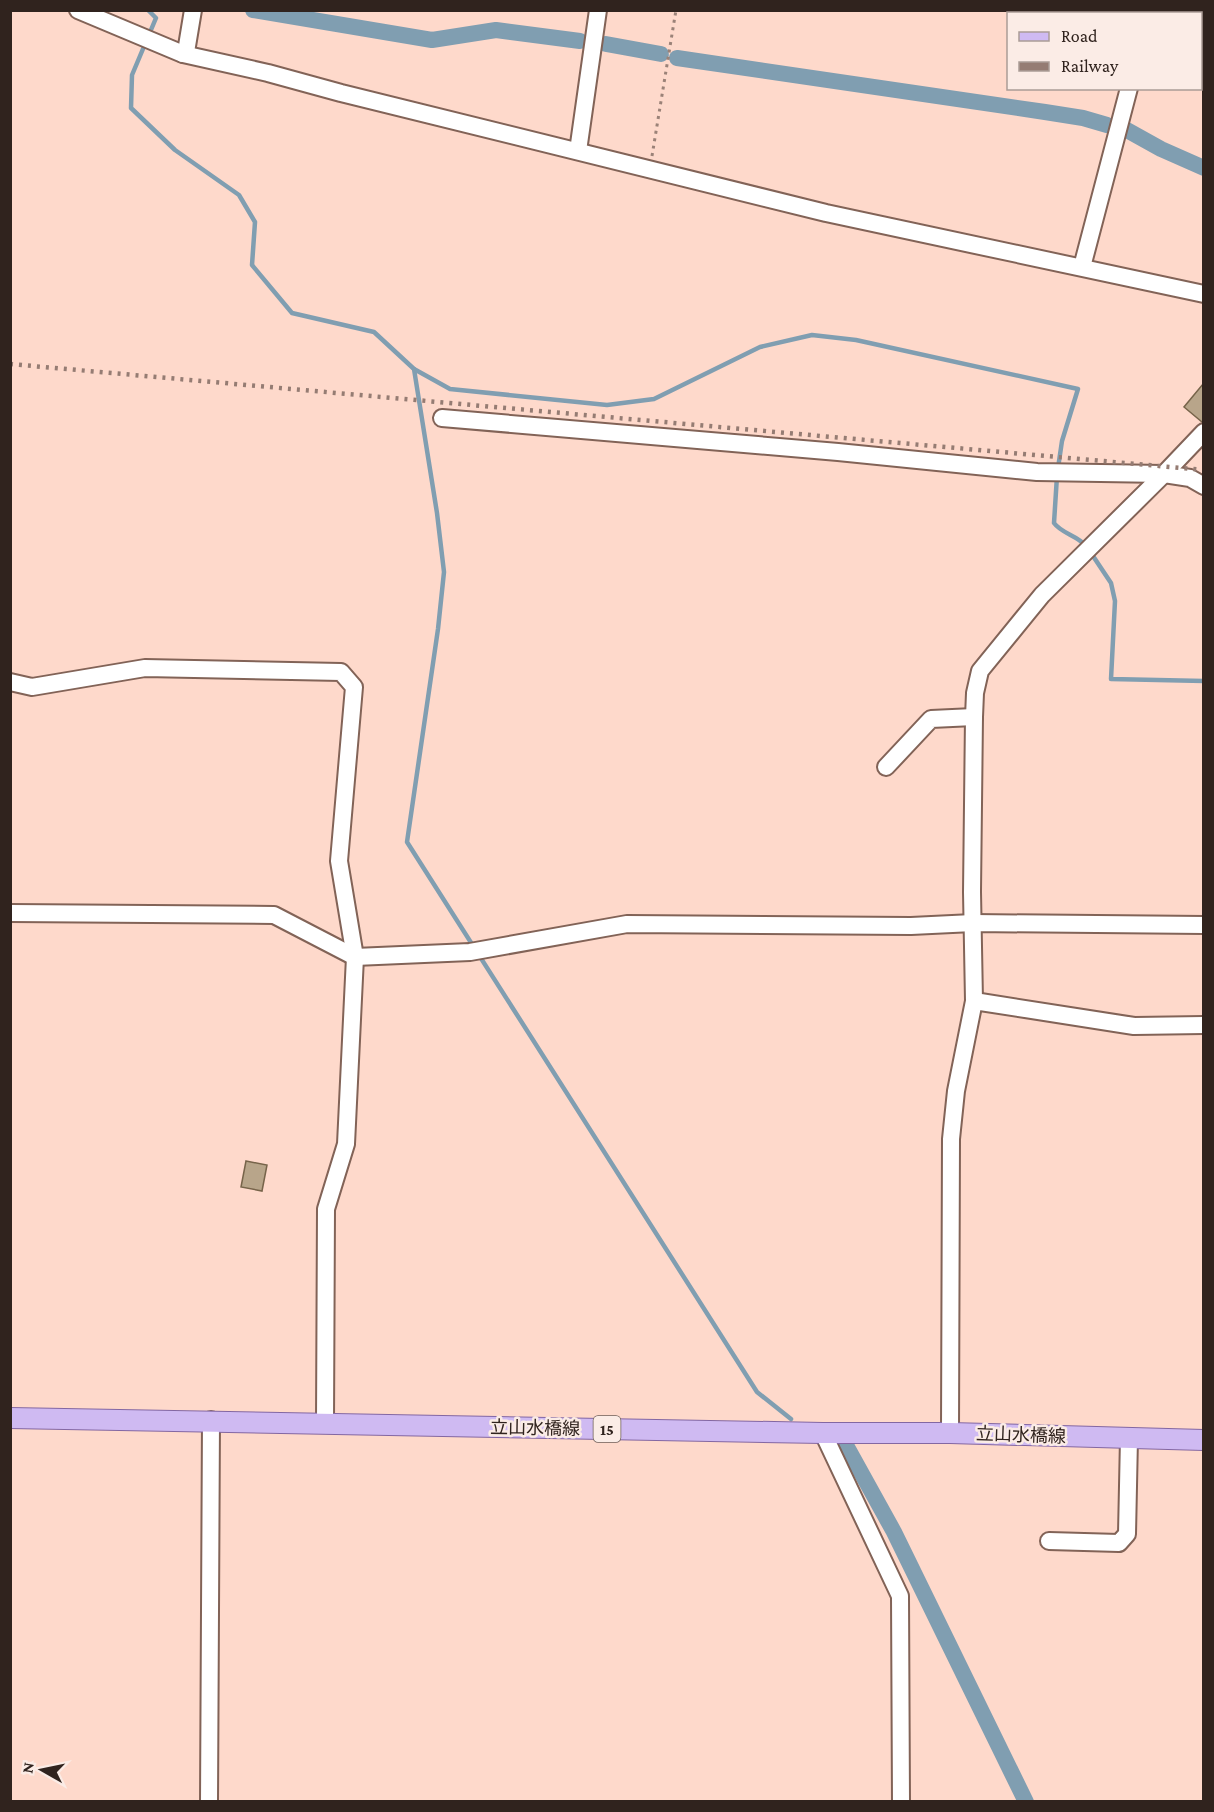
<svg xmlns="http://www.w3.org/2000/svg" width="1214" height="1812" font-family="'Crimson Pro','Noto Sans JP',serif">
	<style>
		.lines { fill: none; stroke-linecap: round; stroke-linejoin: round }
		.stream { stroke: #809eb1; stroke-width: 4.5 }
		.canal { stroke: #809eb1; stroke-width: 16 }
		.building { fill: #b8a58a; stroke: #77644a; stroke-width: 1.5 }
		.minor-casing { stroke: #826357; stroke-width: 20 }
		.major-casing { stroke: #8367a2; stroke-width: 22 }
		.path { stroke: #9b8278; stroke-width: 3; stroke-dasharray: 3 4.5; stroke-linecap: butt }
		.minor { stroke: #fff; stroke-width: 16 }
		.major { stroke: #cfbaf2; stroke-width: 20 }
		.rail { stroke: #957c73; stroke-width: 4.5; stroke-dasharray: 3 6; stroke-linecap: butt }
		.labels { text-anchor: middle; stroke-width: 5; stroke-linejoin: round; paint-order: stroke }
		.shield { fill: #fbece6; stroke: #6d5f5a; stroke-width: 1.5 }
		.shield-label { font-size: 16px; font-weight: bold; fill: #30231e }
		.street-label { font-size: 18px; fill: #30231e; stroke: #fbece6 }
	</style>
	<rect width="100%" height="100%" fill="#fed9cb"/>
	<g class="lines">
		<g class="stream">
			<path d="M148,10l8,8 -24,57 -1,33 44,42 64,45 16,27 -3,43 40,48 82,19 40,37 23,144 7,59 -6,57 -31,213 350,550 34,27"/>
			<path d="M414,369l36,20 157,16 47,-6 106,-52 52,-12 44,5 222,49 -16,52 -4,27"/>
			<path d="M1057,476l-3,47c8,11 23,12 32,23"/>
			<path d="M1091,553l20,30 4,18 -4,78 93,2"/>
		</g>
		<g class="canal">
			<path d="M253,10l179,30 64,-10 84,11"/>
			<path d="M606,44l55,10"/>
			<path d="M677,58l368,54 38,6 24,7"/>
			<path d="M1125,129l36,20 43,19"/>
			<path d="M839,1443l8,4 47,85 132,270"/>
		</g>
	</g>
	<g class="building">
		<path d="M1203,384v38h-1l-18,-15z"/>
		<path d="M246,1161l21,4 -5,26 -21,-4z"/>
	</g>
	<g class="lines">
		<defs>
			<g id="minor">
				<path d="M78,10l105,44 85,19 73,20 485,120 378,81"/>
				<path d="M1149,14l1,-4"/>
				<path d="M183,54l3,-2 7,-42"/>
				<path d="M578,151l20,-141"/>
				<path d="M1082,267l47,-179"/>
				<path d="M442,418l396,34 199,20 127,2 26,4 14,8"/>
				<path d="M10,682l22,5 113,-19 196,4 13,15 -15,174 16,96 -9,187 -20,65 -1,213"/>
				<path d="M886,767l45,-48 43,-2"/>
				<path d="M10,913l264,2 81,42 115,-5 157,-28 284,2 62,-3 231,2"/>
				<path d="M974,1001l160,25 70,-1"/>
				<path d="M823,1433l77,163 1,206"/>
				<path d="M950,1433l1,-294 5,-48 18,-90 -2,-109 2,-175 1,-24 5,-22 62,-76 122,-121 40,-42"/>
				<path d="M1049,1541l70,2 8,-9 2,-96"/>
				<path d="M209,1802l2,-382"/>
			</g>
			<path id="major" d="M10,1418l813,15h127l254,7"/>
		</defs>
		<use href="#minor" class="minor-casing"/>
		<use href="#major" class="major-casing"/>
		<path class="path" d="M652,156l24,-146"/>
		<use href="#minor" class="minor"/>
		<use href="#major" class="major"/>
		<path class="rail" d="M10,364l1194,106"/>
	</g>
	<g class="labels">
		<rect class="shield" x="593.5" y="1416" width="27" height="26" rx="4.5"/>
		<g class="shield-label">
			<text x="607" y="1435">15</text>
		</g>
		<g class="street-label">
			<text transform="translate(535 1428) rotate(1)" y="6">立山水橋線</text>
			<text transform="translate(1021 1435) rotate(2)" y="6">立山水橋線</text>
		</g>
	</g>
	<rect width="1214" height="1812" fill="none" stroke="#30231e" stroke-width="24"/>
	<rect x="1007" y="12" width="195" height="78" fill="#fbece6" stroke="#aa9c96" stroke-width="1.5"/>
	<rect x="1019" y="32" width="30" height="9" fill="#cfbaf2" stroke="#aa9c96" stroke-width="1.5"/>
	<text x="1061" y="42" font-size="18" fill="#30231e">Road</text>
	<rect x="1019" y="62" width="30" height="9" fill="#957c73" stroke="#aa9c96" stroke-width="1.5"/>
	<text x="1061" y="72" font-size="18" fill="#30231e">Railway</text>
	<g transform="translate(42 1770) rotate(279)" stroke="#fbece6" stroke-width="4.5" paint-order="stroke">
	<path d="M0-4.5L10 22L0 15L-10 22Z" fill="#30231e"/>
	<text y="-9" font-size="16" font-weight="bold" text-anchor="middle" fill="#30231e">N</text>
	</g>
</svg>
